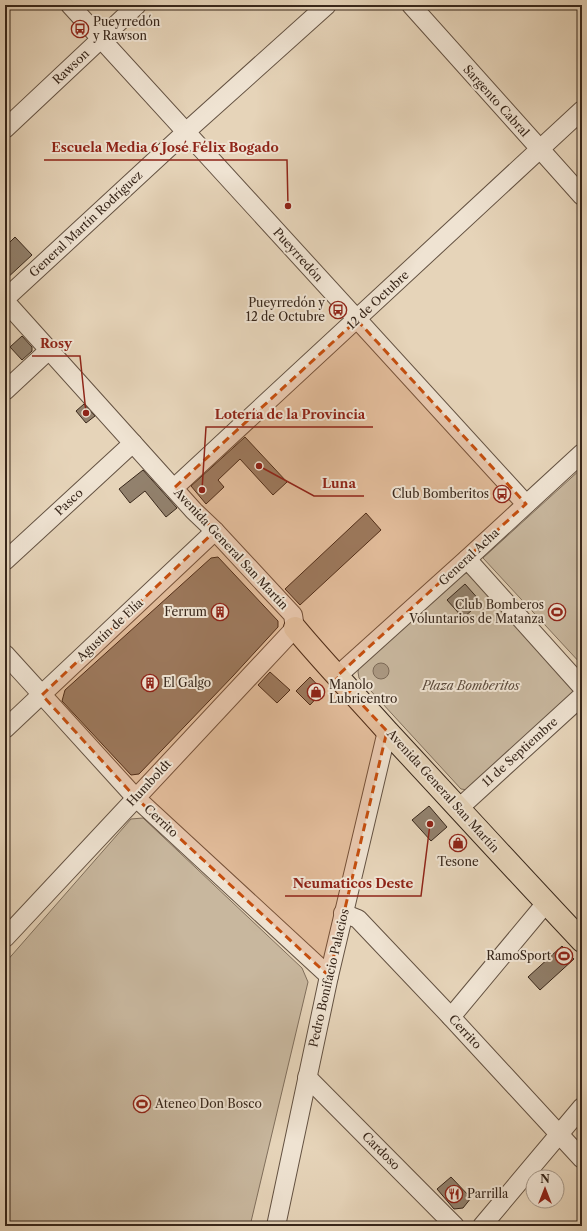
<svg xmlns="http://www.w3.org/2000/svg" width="587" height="1231" font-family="'Libre Caslon Text',serif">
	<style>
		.green { fill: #c8b79e; stroke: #806f5c }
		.water { fill: #ab9983; stroke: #7d6b59 }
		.building { fill: #92816d; stroke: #38271b }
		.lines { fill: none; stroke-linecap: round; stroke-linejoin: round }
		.minor-casing { stroke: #645242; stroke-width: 20 }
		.major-casing { stroke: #38271b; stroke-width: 24 }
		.minor { stroke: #efe3d2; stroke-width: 18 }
		.major { stroke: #e6d4b9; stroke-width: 22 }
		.marked { fill: #c54f0f; fill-opacity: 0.2; stroke: #c54f0f; stroke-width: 3; stroke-dasharray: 8 5; stroke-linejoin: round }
		.labels { text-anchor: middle; stroke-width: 4; stroke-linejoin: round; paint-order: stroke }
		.poi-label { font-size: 12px; fill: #38271b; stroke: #efe3d2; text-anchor: start }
		.street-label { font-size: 12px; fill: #38271b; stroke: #efe3d2 }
		.park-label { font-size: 12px; font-style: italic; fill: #5c4b3c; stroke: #efe3d2 }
		.leader { fill: none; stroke: #8f2418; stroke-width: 1.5 }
		.callout-dot { fill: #8f2418; stroke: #efe3d2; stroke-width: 1.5 }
		.callout-label { font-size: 13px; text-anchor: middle; font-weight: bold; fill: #8f2418; stroke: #efe3d2; stroke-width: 4; stroke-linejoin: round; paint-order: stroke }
	</style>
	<rect width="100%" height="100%" fill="#e6d4b9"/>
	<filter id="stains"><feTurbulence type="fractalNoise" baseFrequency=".005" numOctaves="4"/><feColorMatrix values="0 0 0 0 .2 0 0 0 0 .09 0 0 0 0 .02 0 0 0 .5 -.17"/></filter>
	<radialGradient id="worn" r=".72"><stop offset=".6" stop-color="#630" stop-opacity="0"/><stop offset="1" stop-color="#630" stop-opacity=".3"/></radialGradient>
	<g class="green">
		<path d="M582,468v197l-99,-107z"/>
		<path d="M468,573l107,119 -107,98 -7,-1 -102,-111 -1,-6 1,-6 101,-91z"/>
		<path d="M143,818l159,150 6,14 -58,244h-245v-263l126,-144z"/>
	</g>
	<circle class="water" cx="381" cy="671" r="8"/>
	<g class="building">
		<path d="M15,237l17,18 -27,25v-33z"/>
		<path d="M22,336l10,11v4l-10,9 -12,-13z"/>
		<path d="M84,404l11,12 -9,7 -10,-12z"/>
		<path d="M245,437l42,45 -14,13 -33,-36 -22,21 6,7 -18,17 -15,-18z"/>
		<path d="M143,470l34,38 -11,9 -21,-26 -15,12 -11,-14z"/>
		<path d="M366,513l15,17 -81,75 -15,-16z"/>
		<path d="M218,557l60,64v6l-45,49 -94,98 -8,1 -69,-74 3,-11 146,-132z"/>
		<path d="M465,584l16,18 -18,16 -16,-18z"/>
		<path d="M270,672l20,18 -13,13 -19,-18z"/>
		<path d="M310,677l13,14 -13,14 -14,-14z"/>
		<path d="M429,806l18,21 -16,14 -19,-21z"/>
		<path d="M562,946l12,13 -34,31 -12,-13z"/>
		<path d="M451,1177l20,21 -8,10 -9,1 -17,-20z"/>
	</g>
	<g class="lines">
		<defs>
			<g id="minor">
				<path d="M70,5l456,499"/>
				<path d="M411,5l171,191"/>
				<path d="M5,129l132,-124"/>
				<path d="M5,299l184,-170 138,-124"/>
				<path d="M5,301l189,210 21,20 78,84 2,13 -290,310"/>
				<path d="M5,391l44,-41"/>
				<path d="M174,488l408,-378"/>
				<path d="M467,559l115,128"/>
				<path d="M5,561l128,-118"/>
				<path d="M5,654l130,143 194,179"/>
				<path d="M336,677l131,-118 115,-106"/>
				<path d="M5,729l210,-198"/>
				<path d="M458,809l124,-113"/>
				<path d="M343,913l15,6 93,98 131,142"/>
				<path d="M451,1017l95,-114"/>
				<path d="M307,1077l148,149"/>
				<path d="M276,1226l53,-250 58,-245"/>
				<path d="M482,1226l100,-119"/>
			</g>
			<path id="major" d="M295,628c30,36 62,69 93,104 65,70 129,140 194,209"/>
		</defs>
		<use href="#minor" class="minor-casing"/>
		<use href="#major" class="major-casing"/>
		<use href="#minor" class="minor"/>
		<use href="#major" class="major"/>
	</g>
	<path class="marked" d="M357,320l169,184 -190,173 51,54 -58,245 -194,-179 -93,-102 173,-164 -41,-43z"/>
	<defs>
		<symbol id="bus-ring" viewBox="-11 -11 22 22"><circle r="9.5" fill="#efe3d2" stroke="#8f2418" stroke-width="1.5"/><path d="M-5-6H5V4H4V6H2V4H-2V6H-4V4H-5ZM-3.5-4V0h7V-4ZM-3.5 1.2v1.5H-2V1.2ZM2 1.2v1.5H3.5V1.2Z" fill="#8f2418"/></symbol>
		<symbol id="building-ring" viewBox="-11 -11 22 22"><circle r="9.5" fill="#efe3d2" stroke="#8f2418" stroke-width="1.5"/><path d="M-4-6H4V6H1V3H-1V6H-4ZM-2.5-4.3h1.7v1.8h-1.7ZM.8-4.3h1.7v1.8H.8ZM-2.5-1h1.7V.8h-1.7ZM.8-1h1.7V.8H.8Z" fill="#8f2418"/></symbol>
		<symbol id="stadium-ring" viewBox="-11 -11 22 22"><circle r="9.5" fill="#efe3d2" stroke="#8f2418" stroke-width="1.5"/><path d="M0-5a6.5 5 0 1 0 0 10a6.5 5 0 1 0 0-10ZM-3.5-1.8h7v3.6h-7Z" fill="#8f2418"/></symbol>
		<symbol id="shop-ring" viewBox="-11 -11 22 22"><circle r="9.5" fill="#efe3d2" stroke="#8f2418" stroke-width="1.5"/><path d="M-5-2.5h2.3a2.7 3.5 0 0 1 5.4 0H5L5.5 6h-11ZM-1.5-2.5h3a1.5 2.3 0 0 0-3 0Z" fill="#8f2418"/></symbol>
		<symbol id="restaurant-ring" viewBox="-11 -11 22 22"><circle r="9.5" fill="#efe3d2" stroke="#8f2418" stroke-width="1.5"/><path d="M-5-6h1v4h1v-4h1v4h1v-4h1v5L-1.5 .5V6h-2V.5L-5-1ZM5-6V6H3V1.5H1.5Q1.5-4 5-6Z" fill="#8f2418"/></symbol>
	</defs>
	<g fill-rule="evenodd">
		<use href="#bus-ring" x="70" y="19" width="20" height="20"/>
		<use href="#bus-ring" x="328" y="300" width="20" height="20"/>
		<use href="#bus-ring" x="492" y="484" width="20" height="20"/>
		<use href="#building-ring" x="210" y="602" width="20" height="20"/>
		<use href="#stadium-ring" x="547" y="602" width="20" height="20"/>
		<use href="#building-ring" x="140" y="673" width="20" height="20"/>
		<use href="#shop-ring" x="306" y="682" width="20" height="20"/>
		<use href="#shop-ring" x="448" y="833" width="20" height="20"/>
		<use href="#stadium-ring" x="554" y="946" width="20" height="20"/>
		<use href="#stadium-ring" x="132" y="1094" width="20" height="20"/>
		<use href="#restaurant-ring" x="444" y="1184" width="20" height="20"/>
	</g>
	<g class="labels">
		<g class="poi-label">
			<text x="93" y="26">Pueyrredón<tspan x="93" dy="14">y Rawson</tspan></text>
			<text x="325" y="307" text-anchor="end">Pueyrredón y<tspan x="325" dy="14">12 de Octubre</tspan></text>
			<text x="489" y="498" text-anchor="end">Club Bomberitos</text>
			<text x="544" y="609" text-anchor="end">Club Bomberos<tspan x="544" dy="14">Voluntarios de Matanza</tspan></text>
			<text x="207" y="616" text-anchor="end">Ferrum</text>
			<text x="163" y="687">El Galgo</text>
			<text x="329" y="689">Manolo<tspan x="329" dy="14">Lubricentro</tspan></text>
			<text x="458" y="866" text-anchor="middle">Tesone</text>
			<text x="551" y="960" text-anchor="end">RamoSport</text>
			<text x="155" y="1108">Ateneo Don Bosco</text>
			<text x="467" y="1198">Parrilla</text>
		</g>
		<g class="street-label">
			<text transform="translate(71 67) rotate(-43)" y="4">Rawson</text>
			<text transform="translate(496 101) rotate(48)" y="4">Sargento Cabral</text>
			<text transform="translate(86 224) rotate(-43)" y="4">General Martín Rodríguez</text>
			<text transform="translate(298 255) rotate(48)" y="4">Pueyrredón</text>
			<text transform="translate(378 300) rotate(-43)" y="4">12 de Octubre</text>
			<text transform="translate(69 502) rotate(-43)" y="4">Pasco</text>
			<text transform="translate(231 549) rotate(47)" y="4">Avenida General San Martín</text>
			<text transform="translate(469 557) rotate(-43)" y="4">General Acha</text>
			<text transform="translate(110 630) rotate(-43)" y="4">Agustín de Elía</text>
			<text transform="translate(520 752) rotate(-42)" y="4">11 de Septiembre</text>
			<text transform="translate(149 783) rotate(-47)" y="4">Humboldt</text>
			<text transform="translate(443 791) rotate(48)" y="4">Avenida General San Martín</text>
			<text transform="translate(161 821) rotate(43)" y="4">Cerrito</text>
			<text transform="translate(329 978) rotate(-77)" y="4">Pedro Bonifacio Palacios</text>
			<text transform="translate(465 1032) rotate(47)" y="4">Cerrito</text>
			<text transform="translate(381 1151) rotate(45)" y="4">Cardoso</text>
		</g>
		<g class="park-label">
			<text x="471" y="690">Plaza Bomberitos</text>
		</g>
	</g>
	<path class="leader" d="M288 206L287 160H44M86 413L80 356H32M202 490L206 427H373M259 466L314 496H364M430 824L421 896H285"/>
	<g class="callout-dot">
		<circle cx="288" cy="206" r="4"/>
		<circle cx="86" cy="413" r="4"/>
		<circle cx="202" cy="490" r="4"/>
		<circle cx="259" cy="466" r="4"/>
		<circle cx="430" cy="824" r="4"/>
	</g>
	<g class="callout-label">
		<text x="165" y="152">Escuela Media 6 José Félix Bogado</text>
		<text x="56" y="348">Rosy</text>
		<text x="290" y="419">Lotería de la Provincia</text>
		<text x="339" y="488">Luna</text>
		<text x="353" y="888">Neumaticos Deste</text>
	</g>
	<rect width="587" height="1231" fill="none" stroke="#e6d4b9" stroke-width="20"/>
	<rect x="6" y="6" width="575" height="1219" fill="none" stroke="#38271b" stroke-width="2"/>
	<rect x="10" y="10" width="567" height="1211" fill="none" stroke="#38271b"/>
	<g transform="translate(545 1189)"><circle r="19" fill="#efe3d2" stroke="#a69889"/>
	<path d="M0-3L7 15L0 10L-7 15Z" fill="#8f2418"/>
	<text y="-6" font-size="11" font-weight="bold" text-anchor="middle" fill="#38271b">N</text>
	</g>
	<rect width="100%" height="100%" filter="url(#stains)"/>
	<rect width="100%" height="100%" fill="url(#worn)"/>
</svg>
